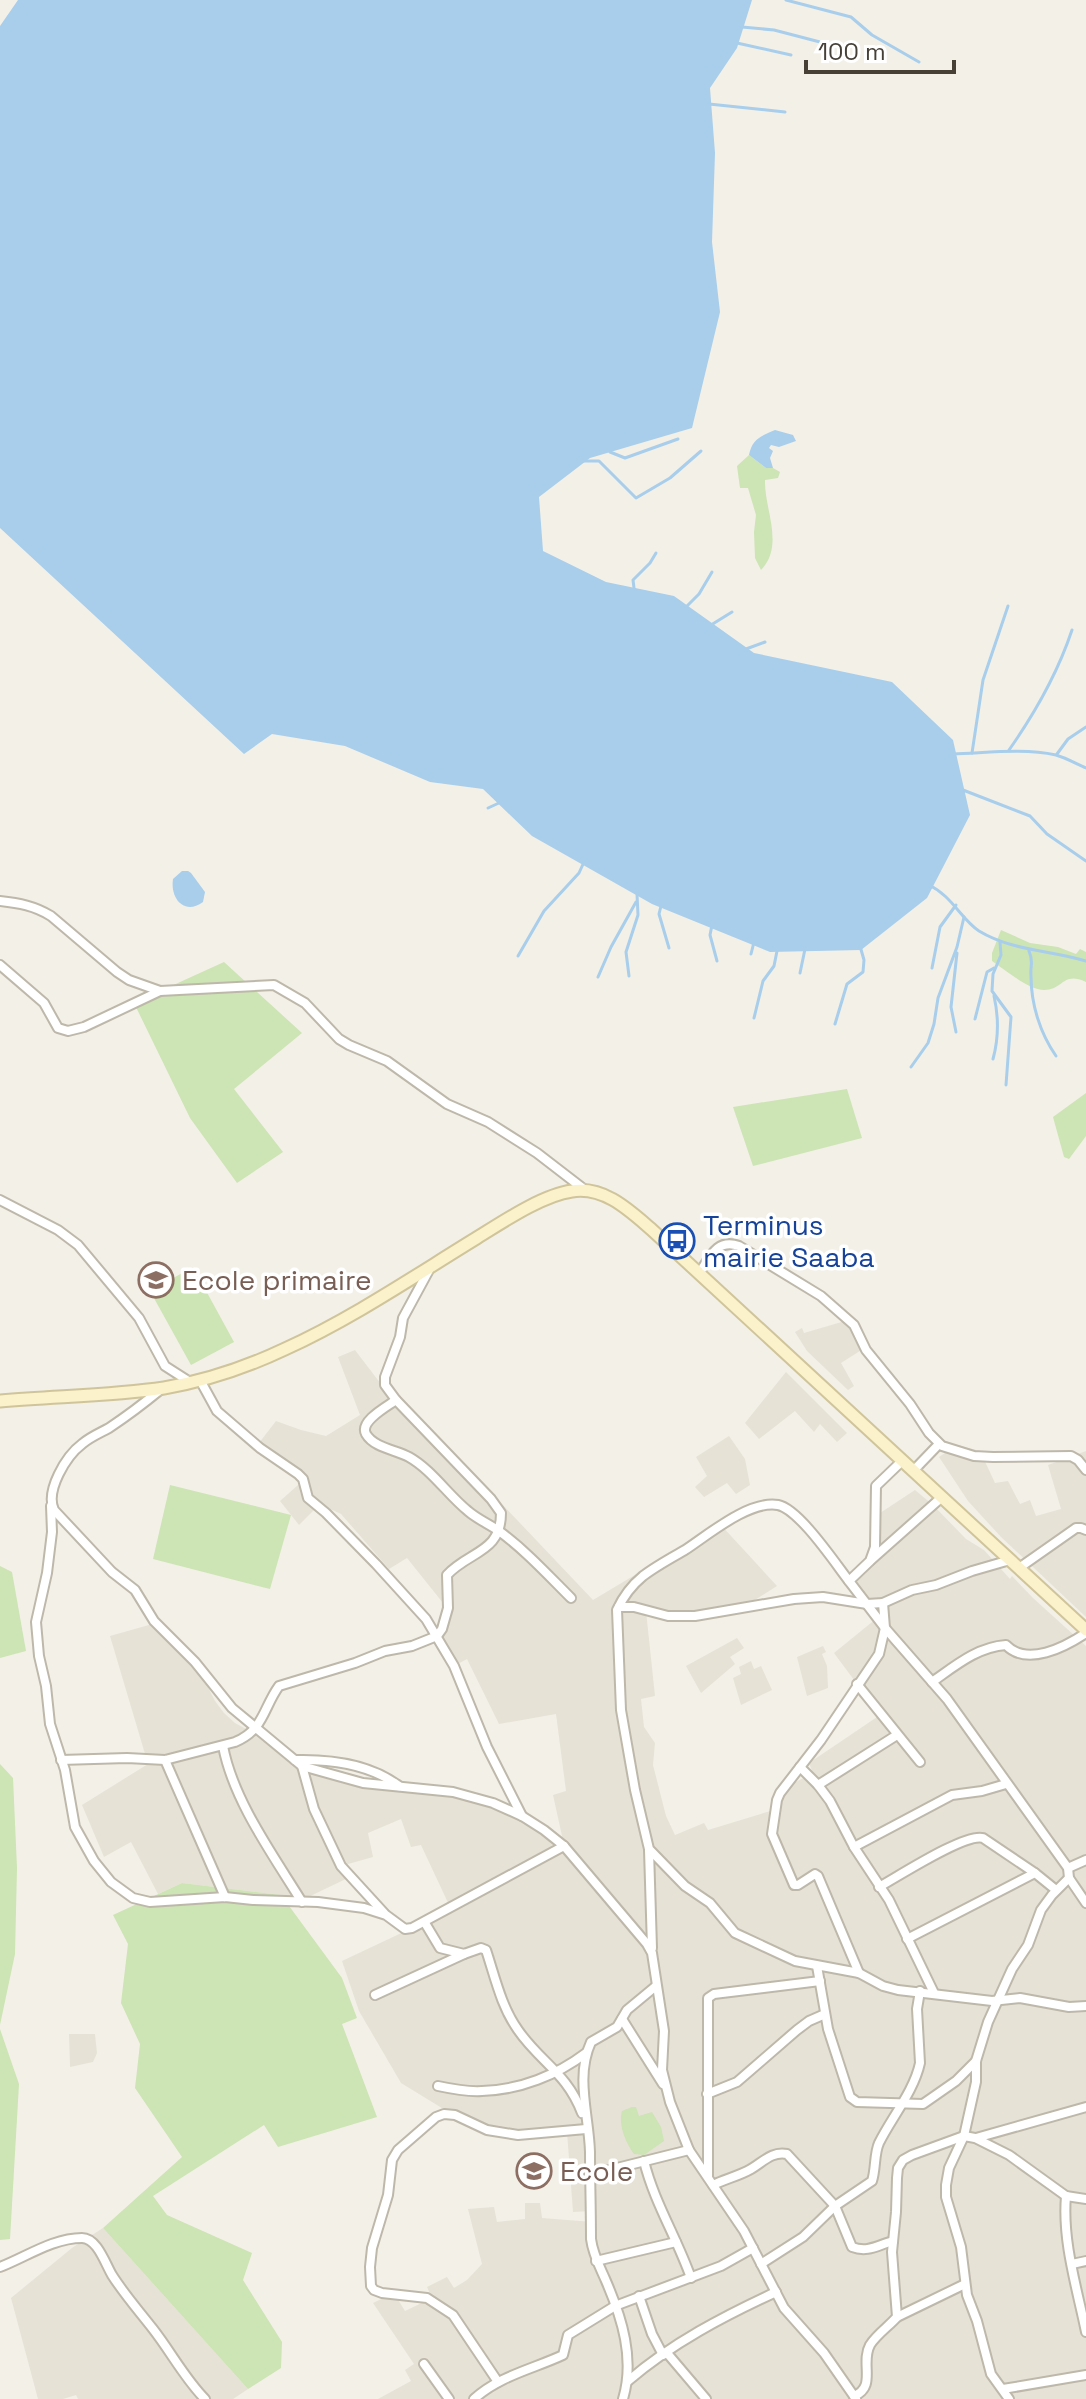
<svg xmlns="http://www.w3.org/2000/svg" width="1086" height="2399" font-family="'Space Grotesk',sans-serif">
	<style>
		.residential { fill: #e6e2d6 }
		.green { fill: #cde4b4 }
		.water { fill: #a8ceeb }
		.lines { fill: none; stroke-linecap: round; stroke-linejoin: round }
		.stream { stroke: #a8ceeb; stroke-width: 3 }
		.street-casing { stroke: #beb8ab; stroke-width: 12 }
		.secondary-casing { stroke: #cfc49a; stroke-width: 15 }
		.street { stroke: #fff; stroke-width: 8 }
		.secondary { stroke: #fbf1ca; stroke-width: 11 }
		.labels { text-anchor: middle; stroke-width: 7; stroke-linejoin: round; paint-order: stroke }
		.transit-label { font-size: 28px; fill: #164399; stroke: #fff; text-anchor: start }
		.education-label { font-size: 28px; fill: #785e54; stroke: #fff; text-anchor: start }
	</style>
	<rect width="100%" height="100%" fill="#f3f0e8"/>
	<g class="residential">
		<path d="M845,1321l18,28 -22,14 13,23 -6,4 -41,-39 -12,-19 7,-4 2,5z"/>
		<path d="M355,1350l29,38 5,-3 204,215 127,-76 57,62 -38,24 -44,6 -49,-5 9,85 -14,3 3,28 11,16 -2,22 13,51 9,19 29,-12 4,7 69,-21 5,-13 8,-11 23,-12 -4,-10 71,-48 -46,-62 43,-35 -24,-36 24,-29 3,-7 -3,-31 38,-25 18,15 33,34 18,11 26,29 2,-3 21,22 53,48v753h-708l33,-18 -6,-11 9,-6 -41,-61 21,-10 11,18 27,-13 -5,-11 20,-10 7,11 13,-8 15,-16 -14,-55 26,-2 3,15 28,-3v-16h15l2,15 51,4v-11l-20,1 -6,-80 -26,3 -54,-5 -37,-17 -49,-30 -42,-72 -17,-50 70,-33 38,-21 -29,-62 -10,2 -10,-28 -33,14 5,24 -32,9 9,11 -48,23 -21,-5 -99,-12 -24,11 -27,-52 -27,15 -22,-52 66,-41 -38,-128 46,-13 43,46 16,32 9,12 11,10 26,14 23,9 38,24 26,7 145,26 71,42 -11,-50 13,-4 -10,-77 -57,10 -32,-65 -13,7 -16,-32 9,-26 -40,-50 -18,11 -48,-55 -21,-10 -21,21 -19,-24 26,-23 -47,-35 17,-22 25,9 25,6 34,-21 -22,-58z"/>
		<path d="M786,1372l61,61 -10,9 -17,-18 -6,8 -19,-21 -36,28 -14,-16z"/>
		<path d="M729,1436l16,23 5,26 -14,9 -9,-11 -23,14 -9,-10 12,-11 -11,-19z"/>
		<path d="M957,1445l23,6 15,32 13,-2 12,23 10,-4 6,16 25,-7 -13,-44 38,-14v166l-85,-80 -33,-36 -29,-44z"/>
		<path d="M737,1638l7,10 -14,9 5,7 -34,29 -15,-27z"/>
		<path d="M823,1646l3,6 -4,2 5,12 1,22 -21,8 -10,-39z"/>
		<path d="M751,1661l3,8 7,-3 11,24 -31,15 -8,-27 8,-4 -2,-7z"/>
		<path d="M69,2034h26l2,19 -4,9 -23,5z"/>
		<path d="M103,2228l145,161 -15,10h-155l-2,-4 -13,4h-25l-27,-101 61,-50z"/>
	</g>
	<g class="green">
		<path d="M749,455l17,13h7l7,4 -2,6 -13,2c-1,29 20,65 -4,90l-6,-12 -1,-26 2,-17 -8,-27h-8l-3,-22z"/>
		<path d="M1001,930l29,13 28,4 18,7 4,-5 6,3v30c-24,-11 -22,8 -42,8 -15,0 -40,-21 -52,-29v-8z"/>
		<path d="M224,962l78,71 -68,56 49,63 -46,31 -47,-65 -56,-115z"/>
		<path d="M847,1089l15,49 -109,28 -20,-59z"/>
		<path d="M1086,1093v43l-17,23 -5,-2 -11,-40z"/>
		<path d="M193,1267l41,75 -43,23 -41,-74z"/>
		<path d="M170,1485l121,30 -21,74 -117,-30z"/>
		<path d="M0,1566l12,6 14,79 -26,7z"/>
		<path d="M0,1764l13,14 4,90 -2,86 -15,71z"/>
		<path d="M182,1883l99,12 61,83 15,40 -15,6 35,93 -99,30 -14,-22 -111,71 14,19 85,38 -9,27 39,62 -1,26 -33,21 -145,-161 79,-71 -47,-69 5,-44 -19,-41 7,-59 -15,-29z"/>
		<path d="M0,2029l19,55 -9,155 -10,1z"/>
		<path d="M632,2107h4l3,9 13,-4 9,15 3,14 -20,14 -10,-1c-8,-11 -16,-29 -12,-43z"/>
	</g>
	<g class="water">
		<path d="M18,0h734l-15,48 -27,40 5,65 -3,89 8,70 -28,116 -102,30 -51,39 4,54 63,31 68,14 80,57 138,29 61,58 17,75 -43,83 -66,52 -91,2 -118,-48 -120,-68 -49,-47 -53,-7 -85,-36 -73,-12 -28,20 -244,-226v-502z"/>
		<path d="M775,430l18,5 3,6 -17,6 -8,-2 -2,3 4,3 -3,7 3,10h-7l-17,-13c3,-16 12,-19 26,-25z"/>
		<path d="M182,871h6l3,2 14,19 -2,10c-19,14 -33,-4 -30,-23z"/>
	</g>
	<g class="lines">
		<g class="stream">
			<path d="M786,0l65,17 21,18 47,27"/>
			<path d="M742,27l32,3 46,12"/>
			<path d="M737,43l54,12"/>
			<path d="M709,104l76,8"/>
			<path d="M610,452l15,6 53,-19"/>
			<path d="M584,461h15l37,37 34,-20 31,-27"/>
			<path d="M634,588l-1,-8 17,-17 6,-10"/>
			<path d="M686,607l13,-13 13,-22"/>
			<path d="M711,625l21,-13"/>
			<path d="M746,649l19,-7"/>
			<path d="M1009,750c26,-37 49,-78 63,-120"/>
			<path d="M972,753l11,-73 25,-74"/>
			<path d="M953,754c34,-1 70,-6 103,1 10,3 21,9 30,13"/>
			<path d="M1057,754l11,-15 18,-12"/>
			<path d="M963,790l67,26 17,18 39,27"/>
			<path d="M488,808l11,-5"/>
			<path d="M929,885c23,11 32,34 50,46 33,20 71,19 107,30"/>
			<path d="M661,906l-2,8 10,34"/>
			<path d="M712,925l-2,10 7,26"/>
			<path d="M1000,942l1,13 -8,19 -1,17 19,26 -5,68"/>
			<path d="M1029,951c5,12 1,13 2,25 0,28 9,57 25,80"/>
			<path d="M751,954l3,-12"/>
			<path d="M518,956l26,-45 35,-38 5,-11"/>
			<path d="M932,968l8,-41 16,-22"/>
			<path d="M800,973l5,-24"/>
			<path d="M629,976l-3,-24 12,-37 -1,-21"/>
			<path d="M598,977l13,-30 25,-45"/>
			<path d="M754,1018l9,-37 11,-15 3,-15"/>
			<path d="M975,1019l12,-47 7,-4"/>
			<path d="M835,1024l12,-40 16,-12 1,-12 -4,-14"/>
			<path d="M956,1032l-5,-25 6,-54"/>
			<path d="M993,1059c6,-22 6,-41 1,-63"/>
			<path d="M911,1067l17,-24 6,-19 4,-26 19,-51 7,-30"/>
		</g>
		<defs>
			<g id="street">
				<path d="M0,901c19,2 35,5 51,15l66,56 12,8 31,11"/>
				<path d="M0,965l44,38 14,25 10,3 16,-4 76,-36 114,-6 31,18 34,36 10,6 38,16 60,43 41,18 49,31 48,37"/>
				<path d="M0,1200l58,30 20,15 61,73 26,48 25,16"/>
				<path d="M429,1270l-26,48 -3,19 -15,40v8l11,15c-8,6 -37,21 -30,34 8,14 31,16 43,23 23,13 39,38 59,54 9,8 21,13 31,20 26,19 49,44 72,67"/>
				<path d="M699,1274c11,-17 18,-36 40,-28l82,50 33,29 12,25 44,54 19,29 13,13 32,10 19,1 78,-1 7,4 8,10"/>
				<path d="M200,1380l17,31 43,37 38,26 5,5 5,19 18,15 50,51 50,55 28,47 33,81 35,69"/>
				<path d="M160,1390c-17,14 -33,26 -51,38 -9,5 -19,9 -27,16 -16,12 -37,47 -28,66l58,62 23,18 19,31 41,41 37,46 70,58 61,17 90,9 40,11 29,13 22,14 20,16 83,98 5,9 12,78 -2,39 8,32 19,48 55,81 40,77 40,45 32,46"/>
				<path d="M902,1461l-26,25 -1,61 -5,14 -21,20 36,47 62,71 121,169 1,10 17,25"/>
				<path d="M913,1471l26,-27"/>
				<path d="M51,1506l1,26 -5,41 -11,49 3,34 7,30 4,38 15,46 10,57 19,34 17,21 22,16 17,4 75,-5 28,3 65,2 46,6 22,7 19,14 7,-1 152,-82"/>
				<path d="M871,1560l71,-63"/>
				<path d="M1019,1568l57,-40h5l5,2"/>
				<path d="M849,1581c-14,-18 -50,-72 -71,-76 -29,-5 -70,30 -93,45 -14,8 -29,16 -42,26 -11,9 -20,21 -26,34l4,100 14,80 14,59 36,37 25,17 25,30 60,28 64,12 24,13 15,4 94,11 28,-3 49,9 17,-1"/>
				<path d="M619,1607h15l34,9h27l99,-17 29,-2 44,7 16,-1 29,-13 24,-5 36,-14 38,-11"/>
				<path d="M932,1682c23,-16 45,-35 74,-37 21,22 59,2 80,-12"/>
				<path d="M857,1684l63,78"/>
				<path d="M223,1746c10,54 50,109 79,156"/>
				<path d="M61,1760l66,-2 38,2 70,-18c29,-12 28,-34 44,-56l76,-23 30,-12 27,-5 25,-10 5,-7 6,-21 -1,-33c22,-24 54,-22 54,-62l-10,-14 -95,-99"/>
				<path d="M165,1760l60,137"/>
				<path d="M295,1760c36,-1 75,4 104,26"/>
				<path d="M302,1766l12,43 27,57 43,47"/>
				<path d="M800,1767l18,18 12,16 24,46 35,53 45,93"/>
				<path d="M818,1785l79,-50"/>
				<path d="M854,1847l98,-52 30,-4 24,-7"/>
				<path d="M649,1850l3,98"/>
				<path d="M1068,1868l18,-8"/>
				<path d="M879,1887c20,-11 86,-54 104,-49l52,35"/>
				<path d="M425,1923l15,25 24,6 17,-6 5,2c9,27 15,56 32,80 22,32 49,43 64,83"/>
				<path d="M907,1939l128,-66 21,17"/>
				<path d="M817,1966l11,63 22,68 7,5 66,2 33,-23 20,-20"/>
				<path d="M859,1973l-41,-97 -3,-2 -17,11h-4l-22,-51 5,-34 3,-7 41,-53 58,-86 6,-26 -2,-25"/>
				<path d="M375,1995l89,-41"/>
				<path d="M622,2019l41,65"/>
				<path d="M438,2086c14,3 29,6 44,5 38,-1 75,-16 104,-38"/>
				<path d="M707,2094l30,-12 60,-52 12,-9 16,-7"/>
				<path d="M976,2138l110,-31"/>
				<path d="M644,2161c10,41 33,77 47,117"/>
				<path d="M589,2175l100,-25"/>
				<path d="M708,2176v-178l6,-4 106,-13"/>
				<path d="M713,2185c12,-6 26,-9 38,-16 12,-7 21,-18 36,-15l48,52 17,41c16,6 26,-2 41,-6"/>
				<path d="M1066,2196c-4,45 11,92 20,136"/>
				<path d="M596,2261l80,-19"/>
				<path d="M761,2264l42,-27 32,-31 37,-25c4,-12 2,-27 7,-38 13,-26 35,-52 41,-80l-3,-54 3,-18"/>
				<path d="M1072,2264l14,-3"/>
				<path d="M0,2267c26,-10 53,-29 82,-29 15,0 23,25 30,37 12,19 27,36 41,54 18,23 32,50 52,70"/>
				<path d="M639,2296l13,38 11,21"/>
				<path d="M897,2317l68,-33"/>
				<path d="M667,2353l39,46"/>
				<path d="M424,2364l25,35"/>
				<path d="M628,2381c44,-38 96,-65 148,-89"/>
				<path d="M498,2382l-45,-67 -26,-17 -45,-5 -8,-3 -3,-4 -1,-19 2,-19 16,-53 4,-35 6,-10 38,-33 8,-3 11,1 32,15 31,5 68,-6"/>
				<path d="M1003,2389l83,-14"/>
				<path d="M854,2396c23,-9 6,-33 16,-51 6,-10 19,-19 27,-28l-5,-65 4,-40 1,-34 1,-10 5,-8 9,-5 52,-19 11,2 34,17 57,41 20,3"/>
				<path d="M474,2399c25,-23 59,-30 89,-44l5,-20 47,-29 106,-40 32,-18"/>
				<path d="M623,2399c12,-40 -1,-81 -17,-118 -6,-14 -13,-26 -15,-42 0,-29 -1,-58 -1,-87 -1,-37 -15,-75 1,-110l26,-15 10,-17 29,-24"/>
				<path d="M1009,2399l-18,-25 -14,-53 -10,-26 -6,-48 -15,-50v-12l3,-17 15,-32 12,-54v-21l12,-39 24,-53 16,-24 13,-35 11,-15 17,-17"/>
			</g>
			<path id="secondary" d="M0,1401c54,-5 110,-5 164,-13 41,-7 83,-21 121,-39 66,-30 128,-72 190,-110 26,-16 67,-44 97,-48 32,-5 57,19 79,38l435,401"/>
		</defs>
		<use href="#street" class="street-casing"/>
		<use href="#secondary" class="secondary-casing"/>
		<use href="#street" class="street"/>
		<use href="#secondary" class="secondary"/>
	</g>
	<defs>
		<symbol id="bus-ring" viewBox="-11 -11 22 22"><circle r="9.5" fill="#fff" stroke="#1a4fb4" stroke-width="1.5"/><path d="M-5-6H5V4H4V6H2V4H-2V6H-4V4H-5ZM-3.5-4V0h7V-4ZM-3.5 1.2v1.5H-2V1.2ZM2 1.2v1.5H3.5V1.2Z" fill="#1a4fb4"/></symbol>
		<symbol id="school-ring" viewBox="-11 -11 22 22"><circle r="9.5" fill="#fff" stroke="#8d6e63" stroke-width="1.5"/><path d="M0-5L7-2L0 1L-7-2ZM-4 1L0 2.5L4 1V4Q0 6-4 4Z" fill="#8d6e63"/></symbol>
	</defs>
	<g fill-rule="evenodd">
		<use href="#bus-ring" x="657" y="1221" width="40" height="40"/>
		<use href="#school-ring" x="136" y="1260" width="40" height="40"/>
		<use href="#school-ring" x="514" y="2151" width="40" height="40"/>
	</g>
	<g class="labels">
		<g class="transit-label">
			<text x="703" y="1235">Terminus<tspan x="703" dy="32">mairie Saaba</tspan></text>
		</g>
		<g class="education-label">
			<text x="182" y="1290">Ecole primaire</text>
			<text x="560" y="2181">Ecole</text>
		</g>
	</g>
	<path d="M806 60v12h148v-12" fill="none" stroke="#464037" stroke-width="4"/>
	<text x="818" y="60" font-size="24" fill="#464037" stroke="#ffffff" stroke-width="6" paint-order="stroke">100 m</text>
</svg>
